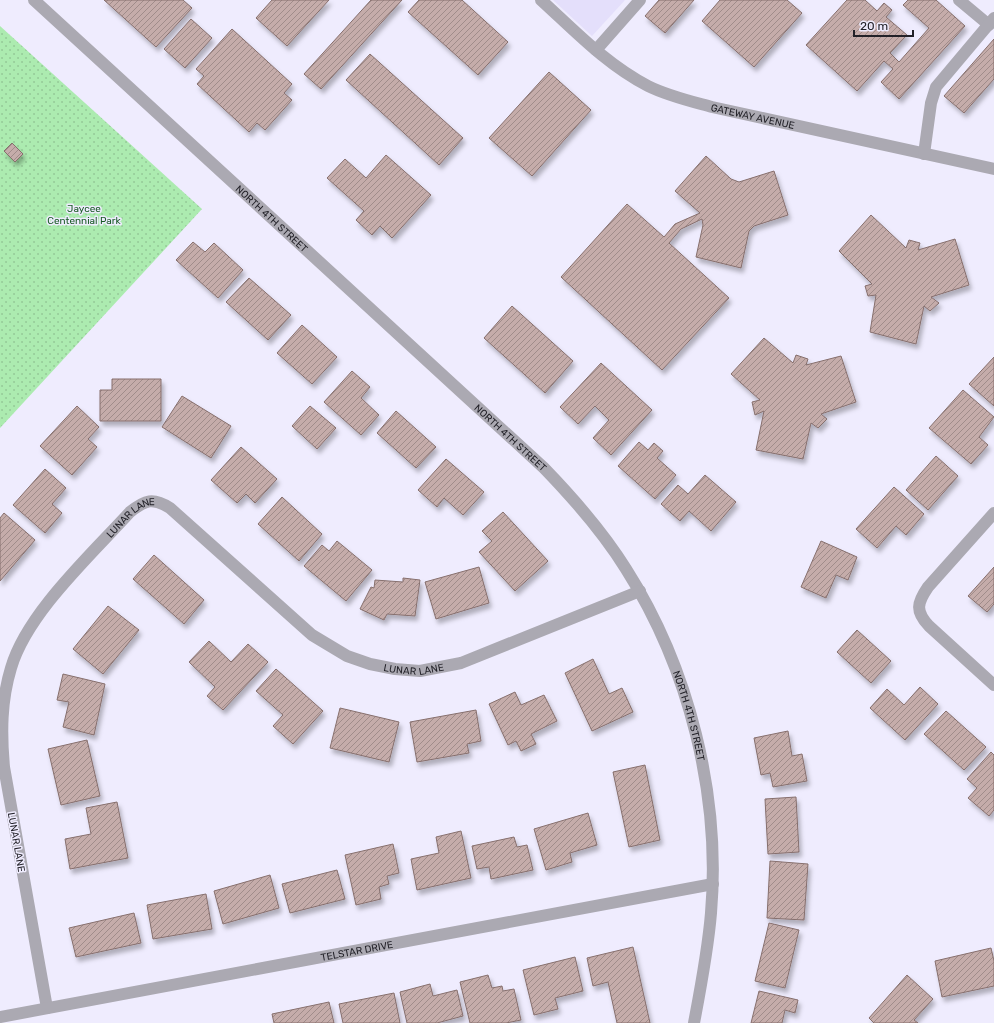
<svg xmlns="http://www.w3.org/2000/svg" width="994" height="1023" font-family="Rubik,sans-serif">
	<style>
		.built { fill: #e4dffb }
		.park { fill: url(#park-dots) }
		.building { fill: url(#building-hatch); stroke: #866f6d; filter: url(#shadow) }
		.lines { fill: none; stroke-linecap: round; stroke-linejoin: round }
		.minor { stroke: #aba9b2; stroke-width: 12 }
		.labels { text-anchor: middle; stroke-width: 3; stroke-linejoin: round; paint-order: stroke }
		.street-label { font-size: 10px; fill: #222128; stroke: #efecfe }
		.park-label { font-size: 10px; fill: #185a24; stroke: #efecfe }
	</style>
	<defs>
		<pattern id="park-dots" width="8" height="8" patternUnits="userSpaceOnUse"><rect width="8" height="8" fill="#acebb0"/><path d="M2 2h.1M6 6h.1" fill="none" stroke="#94c997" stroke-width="1.8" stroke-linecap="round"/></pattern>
		<pattern id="building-hatch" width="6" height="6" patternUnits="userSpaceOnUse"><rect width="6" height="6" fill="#c5acaa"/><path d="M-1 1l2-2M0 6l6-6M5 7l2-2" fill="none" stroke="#a08c8a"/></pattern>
		<filter id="shadow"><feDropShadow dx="2.5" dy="4.5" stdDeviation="2" flood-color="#0004"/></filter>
	</defs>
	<rect width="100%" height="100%" fill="#efecfe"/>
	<path class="built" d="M553,0h72l-33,36z"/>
	<path class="park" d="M0,26l202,183 -202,219z"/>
	<g class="building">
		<path d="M104,0h79l9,8 -36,39z"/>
		<path d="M272,0h57l-42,46 -31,-28z"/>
		<path d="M371,0h31l-81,89 -17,-15z"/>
		<path d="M419,0h43l46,42 -30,33 -70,-63z"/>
		<path d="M659,0h35l-29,33 -20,-17z"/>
		<path d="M720,0h67l15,13 -48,54 -52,-46z"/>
		<path d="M847,0h18l12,11 7,-8 8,7 -6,7 21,18 -17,18 9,9 30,-34 -26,-23 5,-5h28l29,26 -66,73 -18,-17 12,-13 -9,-8 -27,30 -51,-46z"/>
		<path d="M191,19l21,19 -27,30 -21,-19z"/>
		<path d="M232,29l60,55 -8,9 8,7 -27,30 -8,-7 -8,9 -52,-48 7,-8 -8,-7z"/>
		<path d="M994,39v40l-30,34 -20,-17z"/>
		<path d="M370,54l93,84 -24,27 -93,-85z"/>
		<path d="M549,72l42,38 -59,66 -43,-38z"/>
		<path d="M12,143l11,11 -8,8 -11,-11z"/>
		<path d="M386,155l45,40 -39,43 -12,-12 -8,9 -16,-15 8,-9 -37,-33 18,-19 21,19z"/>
		<path d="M706,156l25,23 8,3 35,-11 14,44 -34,11 -5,5 -8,37 -45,-11 7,-32 -1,-6 -21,10 -12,14 60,55 -67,72 -101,-93 66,-73 37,33 11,-13 25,-11 -25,-22z"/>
		<path d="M871,215l35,33 3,-8 11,3 -2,7 37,-11 14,46 -38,12 8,6 -9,8 -6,-5 -8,38 -46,-12 6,-37 -8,1 -3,-10 7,-2 -33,-33z"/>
		<path d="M193,242l12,10 9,-9 29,27 -25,28 -42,-38z"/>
		<path d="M249,278l42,37 -23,25 -42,-38z"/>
		<path d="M512,306l61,55 -28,32 -61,-55z"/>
		<path d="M302,325l35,32 -25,27 -35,-31z"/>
		<path d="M764,338l29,25 3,-8 12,4 -2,6 35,-9 15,46 -35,12 6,5 -9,9 -7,-5 -8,36 -47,-9 8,-39 -9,4 -3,-13 8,-2 -29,-26z"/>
		<path d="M994,357v49l-25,-22z"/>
		<path d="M601,363l51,47 -41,45 -18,-17 16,-18 -14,-14 -17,18 -18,-17z"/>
		<path d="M352,371l18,16 -9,11 18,17 -18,20 -37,-33z"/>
		<path d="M112,379h49v42h-61v-31h12z"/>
		<path d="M963,390l31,27 -15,20 9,8 -17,19 -42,-36z"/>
		<path d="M182,396l49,30 -20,32 -49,-31z"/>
		<path d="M77,406l22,21 -11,12 9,8 -25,28 -32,-29z"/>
		<path d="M310,406l26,22 -19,21 -25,-23z"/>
		<path d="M396,411l40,36 -20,21 -39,-35z"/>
		<path d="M639,442l9,8 6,-7 9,8 -6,7 19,17 -21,24 -37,-33z"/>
		<path d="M241,447l36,32 -22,24 -9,-9 -9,9 -26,-23z"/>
		<path d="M936,456l22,20 -30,34 -22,-20z"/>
		<path d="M446,459l38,33 -21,23 -19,-17 -7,9 -19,-17z"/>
		<path d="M45,469l21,19 -14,16 10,9 -17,20 -32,-28z"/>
		<path d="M705,475l31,27 -25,29 -22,-20 -9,10 -19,-17 17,-19 10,9z"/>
		<path d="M894,487l30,27 -18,21 -10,-9 -19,22 -21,-19z"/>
		<path d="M282,497l40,37 -23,27 -41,-37z"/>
		<path d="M503,512l45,49 -33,30 -36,-39 13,-11 -10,-10z"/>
		<path d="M4,513l31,27 -35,41v-63z"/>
		<path d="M337,541l35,29 -26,31 -42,-35 18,-21 7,6z"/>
		<path d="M821,541l36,16 -9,23 -12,-5 -10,23 -25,-11z"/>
		<path d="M154,555l50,45 -20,24 -51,-45z"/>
		<path d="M479,567l10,36 -53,16 -11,-37z"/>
		<path d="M994,567v37l-7,8 -19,-16z"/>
		<path d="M403,578l17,2 -5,36 -28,-2 -3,6 -24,-11 11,-22 3,1 1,-8 28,2z"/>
		<path d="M108,606l31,24 -36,44 -30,-25z"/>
		<path d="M857,630l34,31 -20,22 -34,-31z"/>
		<path d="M209,641l22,21 17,-18 20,18 -45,48 -16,-14 8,-9 -26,-25z"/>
		<path d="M593,659l16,35 13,-6 11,24 -41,19 -27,-58z"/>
		<path d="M276,669l47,42 -30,33 -20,-18 10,-11 -27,-24z"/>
		<path d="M63,674l42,10 -11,51 -31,-8 6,-25 -12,-2z"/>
		<path d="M920,687l18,17 -33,36 -35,-32 17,-19 17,16z"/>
		<path d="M515,692l6,13 23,-10 13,26 -26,13 5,10 -15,7 -5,-10 -8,4 -19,-41z"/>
		<path d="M340,708l59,14 -10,40 -59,-14z"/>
		<path d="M476,710l5,31 -14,3 2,9 -52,9 -7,-40z"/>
		<path d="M946,711l40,36 -22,23 -40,-36z"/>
		<path d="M788,731l4,25 10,-2 5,27 -34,6 -3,-14 -9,2 -7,-37z"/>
		<path d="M87,740l13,56 -39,9 -13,-56z"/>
		<path d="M991,752l3,3v55l-5,6 -21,-18 9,-10 -10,-9z"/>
		<path d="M645,765l15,75 -31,7 -16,-75z"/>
		<path d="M796,797l3,55 -31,2 -3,-55z"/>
		<path d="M117,802l11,56 -58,11 -5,-30 26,-5 -5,-26z"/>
		<path d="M588,813l9,32 -27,8 2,9 -26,8 -12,-41z"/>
		<path d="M461,831l10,47 -54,12 -6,-31 28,-6 -3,-16z"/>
		<path d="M514,837l3,10 10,-2 6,25 -42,9 -2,-12 -12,2 -5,-23z"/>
		<path d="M393,844l6,29 -12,3 2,8 -10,3 2,12 -25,6 -11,-50z"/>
		<path d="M770,861l38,3 -4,56 -37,-2z"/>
		<path d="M337,870l8,29 -55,14 -8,-29z"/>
		<path d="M270,875l9,33 -56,16 -9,-33z"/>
		<path d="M206,894l6,35 -59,10 -6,-34z"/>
		<path d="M134,913l7,30 -65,14 -7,-29z"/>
		<path d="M769,923l30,7 -14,58 -30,-7z"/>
		<path d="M633,947l17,76h-33l-9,-41 -15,4 -6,-28z"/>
		<path d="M991,948l3,13v25l-52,11 -7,-36z"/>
		<path d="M575,957l8,34 -28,7 3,11 -24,6 -11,-45z"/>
		<path d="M488,975l4,13 10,-2 1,5 11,-2 7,31 -15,3h-36l-10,-41z"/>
		<path d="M907,975l26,24 -19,21 4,3h-44l-5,-5z"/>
		<path d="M430,984l3,12 24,-6 6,26 -26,7h-30l-7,-31z"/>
		<path d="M759,991l39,9 -3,13 -10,-3 -3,13h-31z"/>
		<path d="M394,993l6,30h-57l-4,-19z"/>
		<path d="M329,1002l5,21h-60l-2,-9z"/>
	</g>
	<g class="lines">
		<g class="minor">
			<path id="s1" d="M34,0l510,468c30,31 59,64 82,101 63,99 95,226 85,344 -3,37 -10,73 -17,110"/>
			<path id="s2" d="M541,0c34,31 66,65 107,86 20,10 42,15 64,21l282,62"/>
			<path d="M959,0l30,25"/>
			<path d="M596,50l44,-50"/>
			<path d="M924,154l7,-51 5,-16 58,-69"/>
			<path d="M994,513l-66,74c-11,16 -13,24 1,39l65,59"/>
			<path id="s3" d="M47,1008l-43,-241c-3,-34 -3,-66 7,-99 16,-55 81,-114 119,-156 15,-12 23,-15 40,-4l142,127 35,21 23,8 25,5 25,2 41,-8 179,-72"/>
			<path id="s4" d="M0,1017l713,-133"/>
		</g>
	</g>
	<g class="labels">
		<g class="street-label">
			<text dy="4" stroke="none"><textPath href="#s2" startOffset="247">GATEWAY AVENUE</textPath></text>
			<text dy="4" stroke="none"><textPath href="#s1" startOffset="323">NORTH 4TH STREET</textPath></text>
			<text dy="4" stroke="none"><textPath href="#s1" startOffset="647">NORTH 4TH STREET</textPath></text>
			<text dy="4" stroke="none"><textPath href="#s3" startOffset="540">LUNAR LANE</textPath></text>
			<text dy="4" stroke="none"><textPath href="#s3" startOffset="887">LUNAR LANE</textPath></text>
			<text dy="4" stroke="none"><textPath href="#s1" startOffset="983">NORTH 4TH STREET</textPath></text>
			<text transform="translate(17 842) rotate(80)" y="4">LUNAR LANE</text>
			<text dy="4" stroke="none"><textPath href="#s4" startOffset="363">TELSTAR DRIVE</textPath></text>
		</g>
		<g class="park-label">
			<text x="84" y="212">Jaycee<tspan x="84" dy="12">Centennial Park</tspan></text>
		</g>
	</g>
	<path d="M854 30v6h59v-6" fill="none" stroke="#222128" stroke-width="2"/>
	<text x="860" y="30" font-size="12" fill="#222128" stroke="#efecfe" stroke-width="3" paint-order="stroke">20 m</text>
</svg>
